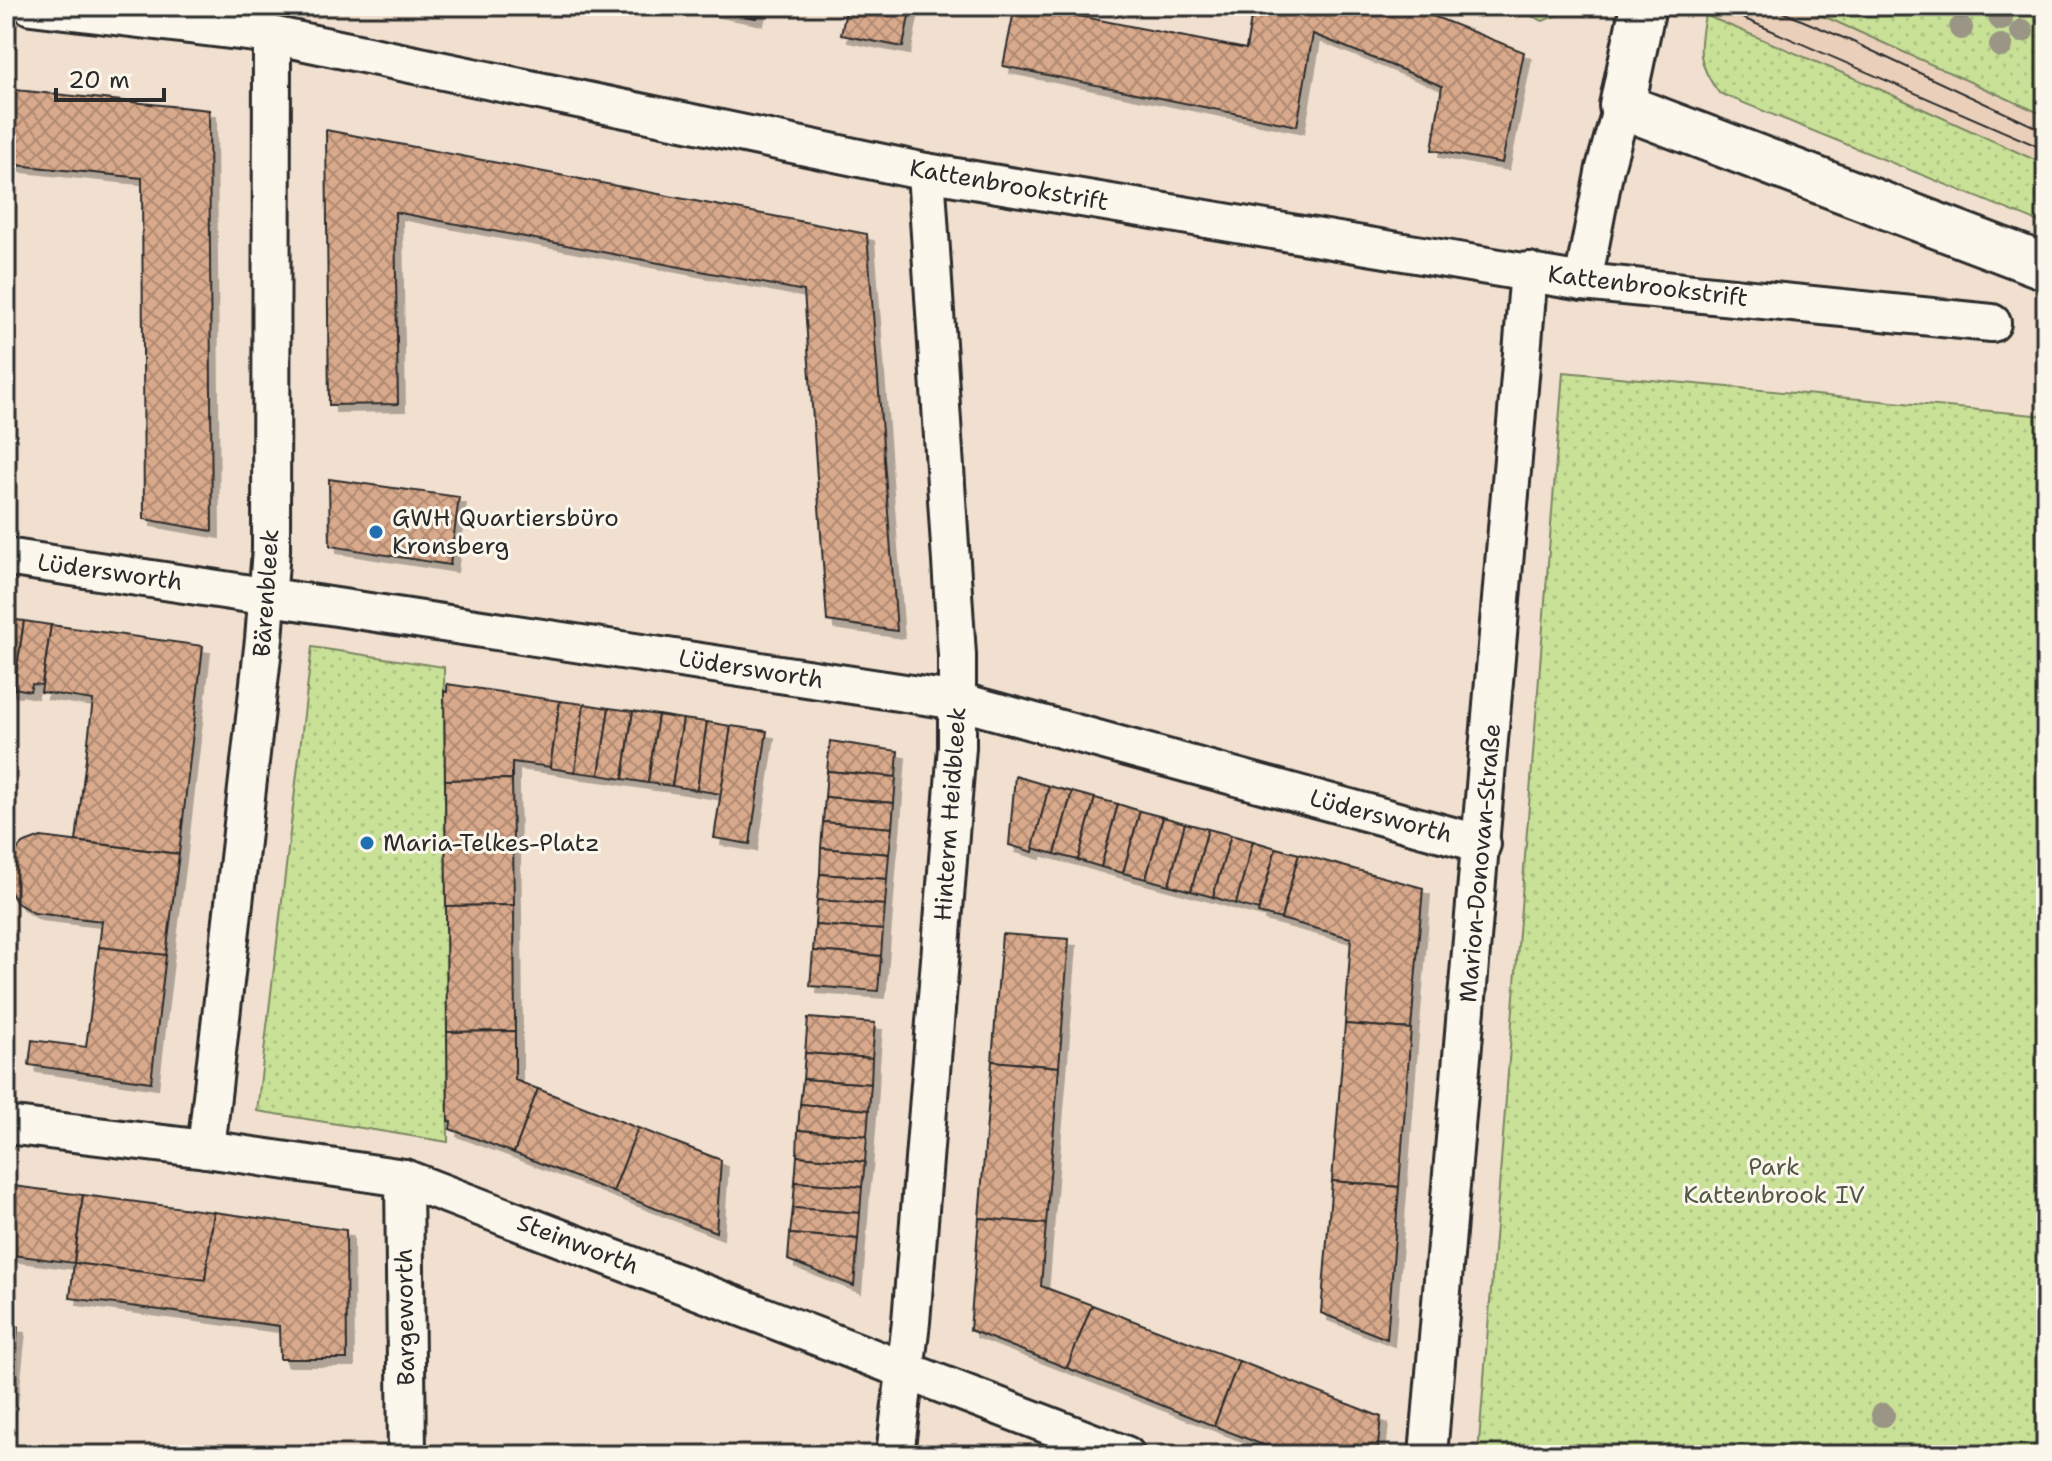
<svg xmlns="http://www.w3.org/2000/svg" width="2052" height="1461" font-family="'Shantell Sans',sans-serif">
	<style>
		.built { fill: #ead0bb }
		.green { fill: url(#green-dots); stroke: #7a8661; stroke-width: 2 }
		.building { fill: url(#building-cross-hatch); stroke: #2b2b2b; stroke-width: 2; filter: url(#shadow) }
		.lines { fill: none; stroke-linecap: round; stroke-linejoin: round }
		.street-casing { stroke: #2b2b2b; stroke-width: 42 }
		.secondary-casing { stroke: #2b2b2b; stroke-width: 50 }
		.street { stroke: #fbf7ec; stroke-width: 36 }
		.secondary { stroke: #fbf7ec; stroke-width: 44 }
		.tram { stroke: #2b2b2b; stroke-width: 2 }
		.tree { fill: #9a9584 }
		.poi-dot { fill: #1f6fb2; stroke: #fbf7ec; stroke-width: 3 }
		.labels { text-anchor: middle; stroke-width: 6; stroke-linejoin: round; paint-order: stroke }
		.street-label { font-size: 24px; fill: #2b2b2b; stroke: #fbf7ec }
		.poi-label { font-size: 24px; fill: #2b2b2b; stroke: #fbf7ec; text-anchor: start }
		.park-label { font-size: 24px; fill: #525846; stroke: #fbf7ec }
	</style>
	<defs>
		<pattern id="green-dots" width="8" height="8" patternUnits="userSpaceOnUse" patternTransform="scale(2)"><rect width="8" height="8" fill="#c8e197"/><path d="M2 2h.1M6 6h.1" fill="none" stroke="#acc182" stroke-width="1.8" stroke-linecap="round"/></pattern>
		<pattern id="building-cross-hatch" width="8" height="8" patternUnits="userSpaceOnUse" patternTransform="scale(2)"><rect width="8" height="8" fill="#d9a98b"/><path d="M0 0l8 8M0 8l8-8" fill="none" stroke="#b08a72"/></pattern>
		<filter id="shadow"><feDropShadow dx="7" dy="7" stdDeviation="0" flood-color="#0004"/></filter>
	</defs>
	<rect width="100%" height="100%" fill="#f1e0cf"/>
	<filter id="ink" filterUnits="userSpaceOnUse"><feTurbulence type="fractalNoise" baseFrequency=".0125" numOctaves="2"/><feDisplacementMap in="SourceGraphic" scale="16" xChannelSelector="R" yChannelSelector="G"/><feConvolveMatrix kernelMatrix="1 2 1 2 8 2 1 2 1" color-interpolation-filters="sRGB"/></filter>
	<g filter="url(#ink)">
		<path class="built" d="M1707,6h94l245,110v49l-180,-82 -161,-68z"/>
		<g class="green">
			<path d="M1508,6h69l-34,15z"/>
			<path d="M1801,6h245v110z"/>
			<path d="M1705,15l161,68 180,82v60l-327,-132c-22,-29 -21,-43 -14,-78z"/>
			<path d="M1563,372l483,44v1039h-568z"/>
			<path d="M312,647l132,20 4,475 -191,-31z"/>
		</g>
		<g class="building">
			<path d="M691,6h68l-3,12z"/>
			<path d="M847,6h64l-8,41 -62,-12z"/>
			<path d="M1015,6h66l-2,10 167,33 7,-43h155l116,46 -22,111 -70,-13 10,-64 -129,-52 -16,92 -294,-60z"/>
			<path d="M6,89l203,21 3,421 -68,-12 -2,-341 -136,-14z"/>
			<path d="M326,130l541,104 30,397 -70,-10 -23,-330 -409,-79 3,192 -69,1z"/>
			<path d="M329,479l130,18 -9,68 -120,-19z"/>
			<path d="M6,619l18,2 -10,69 -8,-1z"/>
			<path d="M24,621l27,4 -9,60 -10,-1 -2,7 -16,-3z"/>
			<path d="M51,625l152,21 -24,208 -103,-13 17,-141 -52,-8z"/>
			<path d="M447,684l113,17 -10,66 -38,-5v17l-67,1 -1,-89 3,1z"/>
			<path d="M560,701l24,3 -9,68 -25,-4z"/>
			<path d="M584,704l25,4 -10,67 -24,-3z"/>
			<path d="M609,708l24,3 -10,68 -24,-4z"/>
			<path d="M633,711l25,4 -10,68 -25,-4z"/>
			<path d="M658,715l25,4 -11,67 -24,-3z"/>
			<path d="M683,719l24,3 -10,68 -25,-4z"/>
			<path d="M707,722l24,4 -10,68 -24,-4z"/>
			<path d="M731,726l36,5 -17,113 -36,-6z"/>
			<path d="M830,741l68,10 -2,26 -69,-6z"/>
			<path d="M827,771l69,6 -2,26 -69,-6z"/>
			<path d="M1015,776l34,10 -16,66 -24,-7z"/>
			<path d="M512,779l2,126 -68,1 -1,-126z"/>
			<path d="M1049,786l23,6 -17,62 -22,-6z"/>
			<path d="M1072,792l23,6 -17,62 -23,-6z"/>
			<path d="M825,797l69,6 -2,25 -69,-6z"/>
			<path d="M1095,798l23,6 -17,63 -23,-7z"/>
			<path d="M1118,804l22,7 -17,62 -22,-6z"/>
			<path d="M1140,811l23,6 -17,62 -23,-6z"/>
			<path d="M1163,817l22,6 -16,62 -23,-6z"/>
			<path d="M823,822l69,6 -3,26 -68,-6z"/>
			<path d="M1185,823l23,6 -17,62 -22,-6z"/>
			<path d="M1208,829l23,6 -18,62 -22,-6z"/>
			<path d="M1231,835l22,6 -17,63 -23,-7z"/>
			<path d="M41,837l138,17 -13,101 -67,-8 3,-26 -68,-8 -17,-10 -10,-17v-20l6,-12 9,-10z"/>
			<path d="M1253,841l23,7 -17,62 -23,-6z"/>
			<path d="M821,848l68,6 -2,25 -67,-5z"/>
			<path d="M1276,848l23,6 -18,65 -23,-6z"/>
			<path d="M1299,854l124,34 -12,141 -66,-5 6,-86 -70,-19z"/>
			<path d="M820,874l67,5 -2,26 -68,-5z"/>
			<path d="M817,900l68,5 -2,25 -68,-5z"/>
			<path d="M514,905l1,126 -68,1 -1,-126z"/>
			<path d="M815,925l68,5 -2,26 -68,-5z"/>
			<path d="M1002,934l67,5 -10,128 -67,-6z"/>
			<path d="M99,947l67,8 -15,127 -122,-17 3,-25 54,7z"/>
			<path d="M813,951l68,5 -3,35 -68,-5z"/>
			<path d="M808,1018l67,5 -3,35 -67,-5z"/>
			<path d="M1345,1024l66,5 -12,158 -67,-6z"/>
			<path d="M515,1031v49l23,9 -24,64 -64,-24 1,-7 -3,-1 -1,-89z"/>
			<path d="M805,1053l67,5 -1,26 -68,-5z"/>
			<path d="M992,1061l67,6 -13,157 -67,-6z"/>
			<path d="M803,1079l68,5 -2,26 -69,-6z"/>
			<path d="M538,1089l100,39 -25,64 -99,-39z"/>
			<path d="M800,1104l69,6 -2,26 -69,-6z"/>
			<path d="M638,1128l83,32 -5,72 -103,-40z"/>
			<path d="M798,1130l69,6 -2,26 -68,-6z"/>
			<path d="M797,1156l68,6 -3,25 -67,-5z"/>
			<path d="M1332,1181l67,6 -12,152 -66,-26z"/>
			<path d="M795,1182l67,5 -2,26 -67,-5z"/>
			<path d="M6,1185l77,10 -9,68 -68,-9z"/>
			<path d="M83,1195l131,17 -9,68 -131,-17z"/>
			<path d="M793,1208l67,5 -2,26 -68,-5z"/>
			<path d="M214,1212l132,18 1,129h-67l-1,-33 -209,-28 4,-35 131,17z"/>
			<path d="M979,1218l67,6 -5,62 51,19 -25,63 -97,-38z"/>
			<path d="M790,1234l68,5 -4,47 -66,-26z"/>
			<path d="M1092,1305l147,56 -25,65 -147,-58z"/>
			<path d="M6,1325l12,1 -12,110z"/>
			<path d="M1239,1361l142,56 -4,38h-88l-75,-29z"/>
		</g>
		<g class="lines">
			<defs>
				<g id="street">
					<path d="M31,6l241,29 654,137 657,110 409,41"/>
					<path d="M1583,282l22,-114 17,-62"/>
					<path d="M6,557l952,144 524,143"/>
					<path d="M6,1125l200,24 198,29 722,277"/>
					<path d="M206,1149l58,-510 7,-89 1,-515"/>
					<path d="M404,1178l3,277"/>
					<path d="M895,1455l16,-133 46,-575v-92l-31,-483"/>
					<path d="M1428,1455l101,-1184"/>
				</g>
				<path id="secondary" d="M1643,6l-21,100 424,161"/>
			</defs>
			<use href="#street" class="street-casing"/>
			<use href="#secondary" class="secondary-casing"/>
			<use href="#street" class="street"/>
			<use href="#secondary" class="secondary"/>
			<g class="tram">
				<path d="M1715,6l331,144"/>
				<path d="M1768,6l83,35 195,91"/>
			</g>
		</g>
		<g class="tree">
			<circle cx="2001" cy="19" r="12"/>
			<circle cx="1961" cy="28" r="12"/>
			<circle cx="2022" cy="31" r="12"/>
			<circle cx="2001" cy="46" r="12"/>
			<circle cx="1883" cy="1415" r="12"/>
		</g>
	</g>
	<g class="poi-dot">
		<circle cx="376" cy="532" r="8"/>
		<circle cx="367" cy="843" r="8"/>
	</g>
	<g class="labels">
		<g class="street-label">
			<text transform="translate(1009 185) rotate(10)" y="8">Kattenbrookstrift</text>
			<text transform="translate(1648 286) rotate(7)" y="8">Kattenbrookstrift</text>
			<text transform="translate(110 572) rotate(8)" y="8">Lüdersworth</text>
			<text transform="translate(266 593) rotate(-86)" y="8">Bärenbleek</text>
			<text transform="translate(751 669) rotate(9)" y="8">Lüdersworth</text>
			<text transform="translate(950 814) rotate(-86)" y="8">Hinterm Heidbleek</text>
			<text transform="translate(1381 816) rotate(15)" y="8">Lüdersworth</text>
			<text transform="translate(1480 863) rotate(-85)" y="8">Marion-Donovan-Straße</text>
			<text transform="translate(578 1244) rotate(21)" y="8">Steinworth</text>
			<text transform="translate(405 1317) rotate(-91)" y="8">Bargeworth</text>
		</g>
		<g class="poi-label">
			<text x="392" y="526">GWH Quartiersbüro<tspan x="392" dy="28">Kronsberg</tspan></text>
			<text x="383" y="851">Maria-Telkes-Platz</text>
		</g>
		<g class="park-label">
			<text x="1774" y="1175">Park<tspan x="1774" dy="28">Kattenbrook IV</tspan></text>
		</g>
	</g>
	<rect width="2052" height="1461" fill="none" stroke="#fbf7ec" stroke-width="32"/>
	<rect x="16" y="16" width="2020" height="1429" fill="none" stroke="#2b2b2b" stroke-width="3" filter="url(#ink)"/>
	<path d="M56 88v12h108v-12" fill="none" stroke="#2b2b2b" stroke-width="4"/>
	<text x="68" y="88" font-size="24" fill="#2b2b2b" stroke="#fbf7ec" stroke-width="6" paint-order="stroke">20 m</text>
</svg>
